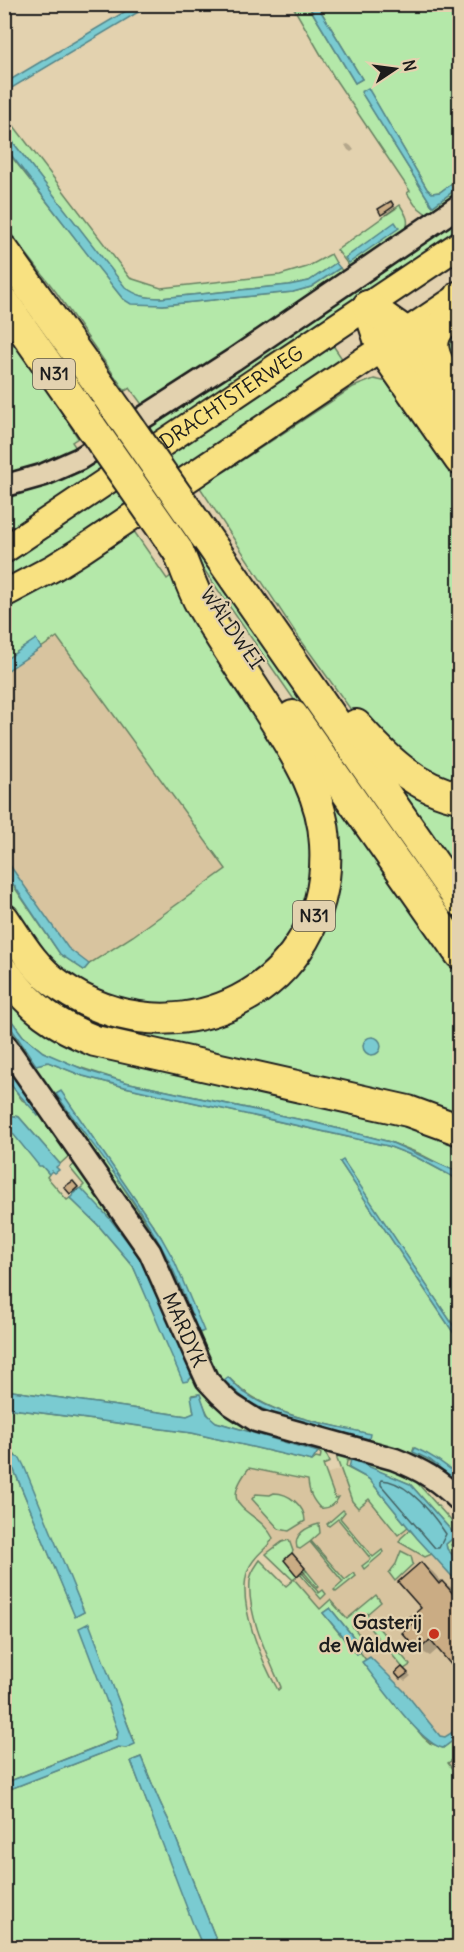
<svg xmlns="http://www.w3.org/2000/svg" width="464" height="1952" font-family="Delius,sans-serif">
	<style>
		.built { fill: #d8c49f }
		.green { fill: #b4e8a9; stroke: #688262; stroke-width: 1.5; fill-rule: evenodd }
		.water { fill: #7acbd1; stroke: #548589; stroke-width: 1.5 }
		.shadow { fill: #0003 }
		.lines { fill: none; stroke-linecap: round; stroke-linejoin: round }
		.shore { stroke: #426264; stroke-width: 1.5 }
		.building { fill: #caac84; stroke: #1c1c1c; stroke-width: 1.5 }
		.minor-casing { stroke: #1c1c1c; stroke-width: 26 }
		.major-casing { stroke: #1c1c1c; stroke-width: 30 }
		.highway-casing { stroke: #1c1c1c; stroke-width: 34 }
		.minor { stroke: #e3d2af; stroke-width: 21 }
		.major { stroke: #f8e181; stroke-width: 26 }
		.highway { stroke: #f8e181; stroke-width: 30 }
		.highway-bridge-casing { stroke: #1c1c1c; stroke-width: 34; stroke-linecap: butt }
		.highway-bridge { stroke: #f8e181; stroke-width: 30 }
		.poi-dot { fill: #c8321e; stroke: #e3d2af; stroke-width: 2 }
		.labels { text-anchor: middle; stroke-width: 4.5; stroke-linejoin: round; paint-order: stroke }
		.shield { fill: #e3d2af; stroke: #585348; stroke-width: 1.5 }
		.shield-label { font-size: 18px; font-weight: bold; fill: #1c1c1c }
		.street-label { font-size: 20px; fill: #1c1c1c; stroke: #e3d2af }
		.poi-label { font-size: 20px; font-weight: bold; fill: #1c1c1c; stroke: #e3d2af; text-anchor: end }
	</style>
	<rect width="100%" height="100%" fill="#e3d2af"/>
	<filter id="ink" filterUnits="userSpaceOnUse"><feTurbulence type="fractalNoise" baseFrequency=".0167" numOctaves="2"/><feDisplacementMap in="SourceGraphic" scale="12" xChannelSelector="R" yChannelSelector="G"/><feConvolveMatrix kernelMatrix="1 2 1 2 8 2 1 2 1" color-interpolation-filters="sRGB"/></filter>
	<g filter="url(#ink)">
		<g class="built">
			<path d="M57,636l169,233 -93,67 -44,28 -21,-16 -63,-91 -1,-185z"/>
			<path d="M226,1457l100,17 20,-7 3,1 20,11 48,59 28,28 14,18v144l-14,9 -5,-1 -54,-65 -16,-14 -4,3 -6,-8 3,-3 -33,-41 -7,5 -30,-33 -95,-94z"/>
		</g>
		<g class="green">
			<path d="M292,5h16l47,78 7,-4 -45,-74h142v173l-19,14 -8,1 -5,-4 -59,-100 -6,4 69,111 2,2 26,-19v11l-30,18 -14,-11 -8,-12 3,-2 -75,-112z"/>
			<path d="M4,113l126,165 31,10 119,-13 27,-8 24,-13 5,9 -27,18 -20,4 -128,13c-15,0 -24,-2 -36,-10l-120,-156z"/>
			<path d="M4,147l119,152 40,6 130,-13 18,-5 29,-19 6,8 -200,134 -16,-22 -5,3 -69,-99 -51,-66z"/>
			<path d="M400,205c7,11 10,16 5,28l-53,37 -15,-20z"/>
			<path d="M459,212v21l-454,307v-49l40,-12z"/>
			<path d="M459,316v71l-17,-33z"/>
			<path d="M4,322l74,116 -6,4 6,9 -74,28z"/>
			<path d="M330,341l15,22 -340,222v-25z"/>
			<path d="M374,379l18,4 67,91v318l-8,-2 -92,-69 -64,-89 -96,-146 28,-16 126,-83z"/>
			<path d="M131,527l36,52 5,-4 141,231 -2,105 -53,69 -92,32 -92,-24 -69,-84 -1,-32 56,82 24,16 5,-6 44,-28 93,-67 -169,-232 -16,11 -6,-8 -30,20v-57z"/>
			<path d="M198,538l261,378v22l-272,-393z"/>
			<path d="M303,751l156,226v148l-366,-92 -68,-51 -20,-29 -1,-20 51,56 144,31 119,-99z"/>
			<path d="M373,752l86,51v79z"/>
			<path d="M5,979l25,28 429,129v38l-41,-21 -28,-11 -74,-19 -191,-41 -62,-20 -20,-10 -20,-16 -18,-24z"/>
			<path d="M4,1019l32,46 12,-3 35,14 42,11 263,59 28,11 43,23v154l-116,-173 -3,1 119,179v136l-45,-29 -1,3 17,9 29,23v13l-178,-71 -58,-33 -60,-123 -158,-233zM61,1092l100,145 42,94 -4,2 -30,-71 -12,-23zM228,1377c38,39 91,45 141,57v5l-70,-18 -59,-25z"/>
			<path d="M5,1048l67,105 -12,11 -41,-47 -14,-3 -1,-40 18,26 7,4 9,11 1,-2 -34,-50z"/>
			<path d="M5,1127l5,3 39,44 -2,3 20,23 3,-2 28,27 35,41 18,39 -17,-57 -53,-60 3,-3 -14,-17 6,-5 54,64 70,149 124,74 6,12 -7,3 12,33 4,-1c-4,8 -10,12 -19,11 -8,-9 -11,-15 -12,-28l-59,-12c-34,44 8,39 24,70 -5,11 -19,16 -25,32 -12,32 14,92 30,120l3,-3c-13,-30 -34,-72 -31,-106 0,-8 6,-15 10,-21l26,26 7,-6 -27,-26 16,-12 7,-2 4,11 -1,2 27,33 -2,2 -27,-33 -2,1 31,37 4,-3 3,4 -5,5 -21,-25 -6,5 26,30 10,-9 17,19 29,-24 5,7 -14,12 43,51 -6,4 -42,-50 -10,7 17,20 -5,4 -34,-42 -7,5 33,41 4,-2 6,8 -3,3 60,74 7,6 13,5 16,-12v30l-5,-7 -6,4 11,15v158l-27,12 -213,-1 -50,-126c-11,-20 -19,-43 -28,-64l-10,4 72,186h-198v-156l113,-44 8,1 9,-5 -47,-119 30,107 -2,8 -111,44v-320l4,1 5,6 61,146 9,-4 -69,-157h-10v-47l187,25 120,28 4,-3 4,1 1,-5 -4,-3 -101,-29c-10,-5 -12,-18 -17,-28l-7,1 2,19 -7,2 -182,-26z"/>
			<path d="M343,1450l69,27 42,47 4,-3 1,18 -8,6 4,5 4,-3v15l-12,-13 -1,-5 10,-8 -46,-52 -59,-24 -4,1 -1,6 23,12 39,48 -10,8 -29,-36 -11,9 -6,-7 -15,-42v-3z"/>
			<path d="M274,1493c15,0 31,13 31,28l-16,10 -10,-2 -27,-30 4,-5 14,1z"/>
			<path d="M343,1510l2,2 -5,6 33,39 9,-7 2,2 -20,17 -2,-3 9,-7 -33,-40 -9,7 -2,-2z"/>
			<path d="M319,1524l1,9 -9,8 34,39 9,-7 2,3 -20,16 -2,-2 9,-8 -33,-40 -10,7 -3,-1c-4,-14 10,-21 22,-24z"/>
			<path d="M410,1530l22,24 -7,3 -26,-15 2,-4z"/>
			<path d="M401,1551l10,5 2,8 -18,17 -6,-8 7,-9z"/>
		</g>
		<g class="water">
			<path d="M136,5h14l-145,87v-9z"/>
			<path d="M308,5h9l45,74 -7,4z"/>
			<path d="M368,88l59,101 5,4 8,-1 19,-14v9l-26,19 -2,-2 -70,-112z"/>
			<path d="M5,132l120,155c12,9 21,11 36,11l128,-13 20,-4 27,-18 4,5 -29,19 -18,5 -130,13 -32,-1 -8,-5 -28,-35 -90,-117z"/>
			<path d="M395,222l4,6 -50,35 -4,-5z"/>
			<path d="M36,639l5,9 -36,24v-12z"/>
			<path d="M4,857l64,91 21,16 -5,6 -24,-16 -55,-82z"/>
			<path d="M5,1012l18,24 20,16 42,18 40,12 191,41 74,19 63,28 6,4v6l-43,-23 -28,-11 -263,-59 -42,-11 -35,-14 -12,3 -31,-46z"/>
			<circle cx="372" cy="1046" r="9"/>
			<path d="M4,1063l36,50 -2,3c-13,-18 -34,-30 -34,-53z"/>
			<path d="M61,1091l100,146 13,23 30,71 -5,2c-10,-24 -19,-49 -30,-72 -30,-59 -74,-112 -113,-167z"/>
			<path d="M4,1114l15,3 41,47 -4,3 3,3 -4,3 -3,-2 -3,3 -7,-8h-3l-29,-36 -5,-3z"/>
			<path d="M343,1160l116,174v7l-119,-179z"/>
			<path d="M81,1188l30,32 32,42 49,115 -4,4 -5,1 -50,-116 -35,-41 -28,-27 3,-3 -1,-2z"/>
			<path d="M228,1377c5,5 10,12 17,16 35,25 84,31 125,41l-1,5c-38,-10 -82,-16 -116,-35 -11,-6 -20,-15 -29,-24z"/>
			<path d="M5,1390l182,26 7,-3 -3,-17 9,-2 7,20 9,8 102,30 -6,9 -120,-28 -187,-25z"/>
			<path d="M415,1448c16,7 31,16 44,29v6l-29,-23 -17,-8z"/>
			<path d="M8,1454l12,4 4,8 60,146 -9,5 -61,-147 -5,-6 -4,-1v-8z"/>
			<path d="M351,1459l59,25 46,52 -10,8 1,5 12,13v22l-42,-46 -48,-59 -20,-11z"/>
			<path d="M330,1608l33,41 -6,5 -34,-41z"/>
			<path d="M89,1623l46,121 -9,4 -8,-1 -113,44v-8l112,-44 1,-8 -39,-103z"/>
			<path d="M370,1657l34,34 36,45 5,1 14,-9v8l-16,12c-22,-4 -65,-66 -81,-86z"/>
			<path d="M141,1757c9,21 17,43 28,64l50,126h-16l-10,-23 -62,-163z"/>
		</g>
		<g class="shadow">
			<path d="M348,144l3,2 3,4 -3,2 -3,-2 -3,-5z"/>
			<path d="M391,203l6,6 -11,7 -4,-2z"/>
			<path d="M73,1183l7,6 -6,6 -3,-2z"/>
			<path d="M292,1555l16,16 -7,5 -3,-1z"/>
			<path d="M421,1564l11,7 10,11 12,7 6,7v73l-6,-3 -15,-18 -9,8 -11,-6 -8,-23v-9l12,-10z"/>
			<path d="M402,1668l9,8 -6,5 -9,-8z"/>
		</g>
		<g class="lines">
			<path class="shore" d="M381,1480c27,1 51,33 65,54l-7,14h-4l-54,-63z"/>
		</g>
		<g class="building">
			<path d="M391,201l3,5 -13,9 -3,-6z"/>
			<path d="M73,1181l5,6 -8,7 -6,-7z"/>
			<path d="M292,1553l13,15 -8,8 -13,-16z"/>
			<path d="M421,1562l18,22 3,-3 8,9 6,8 -3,3 7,7v53l-7,6 -23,-27 -12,11 -16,-18 13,-11 -4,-5 10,-9 -23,-26z"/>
			<path d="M410,1616l5,6 -7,6 -5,-6z"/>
			<path d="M402,1667l6,6 -8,6 -5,-6z"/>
		</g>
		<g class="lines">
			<defs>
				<g id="minor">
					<path d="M4,486l39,-11 36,-16 154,-99 227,-155"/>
					<path id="s1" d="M4,1043l146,209 47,106 10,22 13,14 12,11 25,16 137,38c28,11 45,21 66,42"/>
				</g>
				<g id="major">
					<path id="s2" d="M4,550l456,-306"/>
					<path d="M4,594l49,-26 29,-18 378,-254"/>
				</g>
				<g id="highway">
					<path d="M4,251l114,160"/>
					<path d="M4,302l88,126"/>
					<path d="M368,306l14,42 78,112"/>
					<path d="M368,306l37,26 55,78"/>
					<path d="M446,376c-12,-17 -20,-36 -3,-52 3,-4 8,-6 11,-9 3,-5 4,-13 6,-19"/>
					<path d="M203,533l257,368"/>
					<path d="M293,716l167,238"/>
					<path d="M356,725c28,32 60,64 104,72"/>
					<path d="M4,919c16,24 31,50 55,66 116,82 275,6 266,-141 -2,-48 -28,-88 -53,-128 -24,-37 -49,-73 -71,-111 -9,-16 -15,-36 -23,-54"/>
					<path d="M4,972c28,36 49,52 91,69l313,70 52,19"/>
				</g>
			</defs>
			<use href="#minor" class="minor-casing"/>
			<use href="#major" class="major-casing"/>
			<use href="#highway" class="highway-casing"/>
			<use href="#minor" class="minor"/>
			<use href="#major" class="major"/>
			<use href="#highway" class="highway"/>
			<defs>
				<g id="highway-bridge">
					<path d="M118,411l85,122"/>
					<path d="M92,428l86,123"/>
				</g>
			</defs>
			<use href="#highway-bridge" class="highway-bridge-casing"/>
			<use href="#highway-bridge" class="highway-bridge"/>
		</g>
	</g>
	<circle class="poi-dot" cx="434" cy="1634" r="6"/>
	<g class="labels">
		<g class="shield">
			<rect x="33" y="359" width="42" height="30" rx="4.5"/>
			<rect x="293" y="901" width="42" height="30" rx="4.5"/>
		</g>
		<g class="shield-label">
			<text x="54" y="380">N31</text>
			<text x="314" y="922">N31</text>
		</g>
		<g class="street-label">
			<text dy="7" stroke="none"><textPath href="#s2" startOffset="274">DRACHTSTERWEG</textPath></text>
			<text transform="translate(232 628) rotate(55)" y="7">WÂLDWEI</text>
			<text dy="7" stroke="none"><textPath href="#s1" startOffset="340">MARDYK</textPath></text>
		</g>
		<g class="poi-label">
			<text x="422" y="1629">Gasterij<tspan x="422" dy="23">de Wâldwei</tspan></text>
		</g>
	</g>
	<rect width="464" height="1952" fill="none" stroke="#e3d2af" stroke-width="24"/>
	<rect x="12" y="12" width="440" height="1928" fill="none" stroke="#1c1c1c" stroke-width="2" filter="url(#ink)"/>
	<g transform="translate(395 69) rotate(77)" stroke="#e3d2af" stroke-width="4.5" paint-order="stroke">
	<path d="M0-4.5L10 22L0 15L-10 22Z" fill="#1c1c1c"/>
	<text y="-9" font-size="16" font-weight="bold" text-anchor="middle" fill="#1c1c1c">N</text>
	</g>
</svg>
